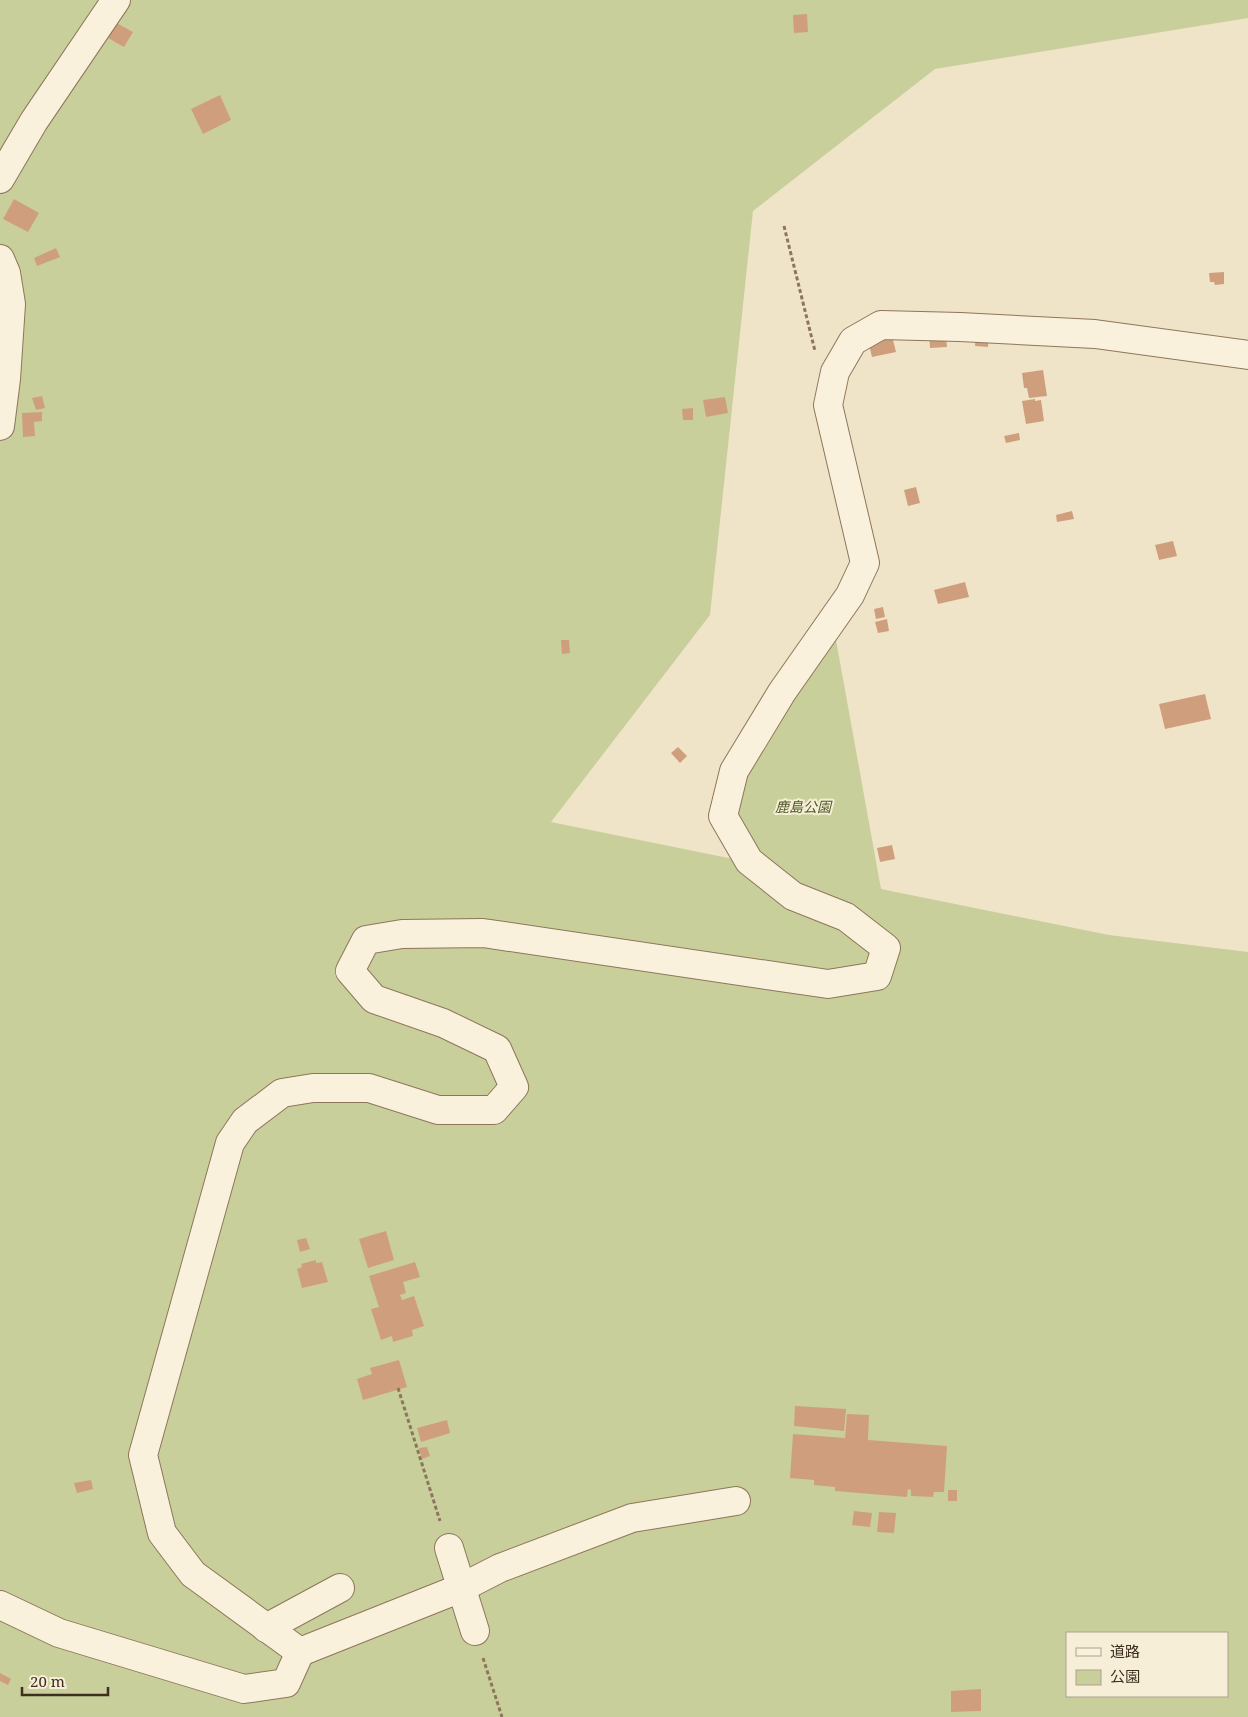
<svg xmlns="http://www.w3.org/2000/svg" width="1248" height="1717" font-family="'Noto Serif','Noto Sans JP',serif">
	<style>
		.green { fill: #c9cf9b; fill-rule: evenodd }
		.building { fill: #cf9f7d }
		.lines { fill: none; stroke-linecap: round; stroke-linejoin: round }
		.minor-casing { stroke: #8d765c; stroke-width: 30 }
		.path { stroke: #8d765c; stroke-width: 3; stroke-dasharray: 4 2.5; stroke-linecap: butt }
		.minor { stroke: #faf1dc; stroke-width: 28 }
		.labels { text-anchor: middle; stroke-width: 4; stroke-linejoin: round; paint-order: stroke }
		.park-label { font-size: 14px; font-style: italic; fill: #4d5a26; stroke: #f7eed8 }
	</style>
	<rect width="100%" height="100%" fill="#f0e4c8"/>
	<path class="green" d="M0,0h1248v18l-313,51 -182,142 -43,404 -159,207 227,46 -19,-9 -21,-41 8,-53 37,-58 53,-67 45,249 228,46 139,17v765h-1248zM1067,1633h160v63h-160z"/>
	<g class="building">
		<path d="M807,14l1,18 -14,1 -1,-18z"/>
		<path d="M109,19l24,13 -9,15 -23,-13z"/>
		<path d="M220,95l11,25 -28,14 -12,-25z"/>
		<path d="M14,199l25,14 -11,19 -25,-13z"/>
		<path d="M56,248l4,9 -23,9 -3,-8z"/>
		<path d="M1224,272v12l-9,1 -1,-3h-4l-1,-9z"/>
		<path d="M945,329l2,18 -17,1 -1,-18z"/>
		<path d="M976,331l13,1 -1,15 -13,-1z"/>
		<path d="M892,336l4,16 -24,5 -4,-16z"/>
		<path d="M1043,370l4,26 -18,2 -2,-10h-3l-2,-15z"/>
		<path d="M42,396l3,12 -9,2 -4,-12z"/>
		<path d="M725,397l3,16 -22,4 -3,-17z"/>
		<path d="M1035,399v2l6,-1 3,21 -18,3 -4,-23z"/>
		<path d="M693,408v12h-10l-1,-11z"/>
		<path d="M42,412v9l-8,1 1,14 -12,1 -1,-24z"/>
		<path d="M1019,433l1,7 -14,3 -2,-7z"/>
		<path d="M916,487l4,16 -12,3 -4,-16z"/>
		<path d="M1072,511l2,8 -17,3 -1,-7z"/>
		<path d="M1173,541l4,15 -18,4 -4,-15z"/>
		<path d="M965,582l4,15 -31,7 -4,-14z"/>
		<path d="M883,607l2,10 -9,2 -2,-10z"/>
		<path d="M887,619l2,12 -11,2 -3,-11z"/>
		<path d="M561,640h8l1,13 -8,1z"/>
		<path d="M1205,694l6,25 -46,10 -6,-25z"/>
		<path d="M678,747l9,9 -7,7 -9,-10z"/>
		<path d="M892,845l3,14 -15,3 -3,-14z"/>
		<path d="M386,1231l8,29 -26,8 -9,-29z"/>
		<path d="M306,1238l4,11 -10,3 -3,-12z"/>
		<path d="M316,1260v3l6,-1 6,20 -26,6 -5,-19 5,-2 -1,-3z"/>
		<path d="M415,1262l5,15 -17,5 3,11 -6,2 2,5 12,-4 10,30 -12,4 1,6 -20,6 -1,-6 -11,4 -10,-31 8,-2 -10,-31z"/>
		<path d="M399,1360l8,27 -44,13 -6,-21 15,-5 -2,-6z"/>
		<path d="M795,1406l51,3 -2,22 -50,-5z"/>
		<path d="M847,1414l22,1 -1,25 79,6 -3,46h-10l-1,5 -22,-1v-6l-3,-1 -1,8 -72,-6v-4l-21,-2v-5l-24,-2 3,-44 52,4z"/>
		<path d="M447,1420l3,13 -29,9 -4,-14z"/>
		<path d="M427,1447l3,9 -8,3 -3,-11z"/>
		<path d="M91,1480l2,9 -16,4 -3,-10z"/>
		<rect x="948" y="1490" width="9" height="11"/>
		<path d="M854,1511l18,2 -2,14 -18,-2z"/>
		<path d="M879,1512l17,1 -2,20 -17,-1z"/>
		<path d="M0,1673l11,6 -3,6 -8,-4z"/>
		<path d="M981,1689v22l-30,1v-21z"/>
	</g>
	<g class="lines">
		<defs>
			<g id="minor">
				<path d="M0,179l34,-58 82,-121"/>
				<path d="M0,259l6,14 5,31 -5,75 -6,47"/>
				<path d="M449,1548l26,83"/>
				<path d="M0,1605l59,28 185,56 42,-6 14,-31 -107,-78 -31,-41 -19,-78 87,-312 15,-22 37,-28 31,-5h56l69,22h56l20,-23 -17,-38 -54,-26 -69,-24 -24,-28 16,-31 36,-6 81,-1 345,51 49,-8 9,-28 -40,-31 -53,-21 -44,-35 -26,-45 11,-45 48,-79 68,-97 15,-32 -37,-158 7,-33 18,-31 28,-16 79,2 135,7 153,21"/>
				<path d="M266,1628l74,-40"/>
				<path d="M300,1652l161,-64 39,-20 132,-50 104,-17"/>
			</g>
		</defs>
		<use href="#minor" class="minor-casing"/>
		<g class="path">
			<path d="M784,226l31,125"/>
			<path d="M398,1388l42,133"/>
			<path d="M483,1658l19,59"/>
		</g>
		<use href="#minor" class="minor"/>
	</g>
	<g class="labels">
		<g class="park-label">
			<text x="803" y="812">鹿島公園</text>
		</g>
	</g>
	<rect x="1066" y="1632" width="162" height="65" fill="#f7eed8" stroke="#ada18e"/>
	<rect x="1076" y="1648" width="25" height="8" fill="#faf1dc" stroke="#ada18e"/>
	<text x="1110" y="1657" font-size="15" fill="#3d2e20">道路</text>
	<rect x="1076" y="1670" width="25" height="15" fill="#c9cf9b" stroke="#ada18e"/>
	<text x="1110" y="1682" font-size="15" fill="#3d2e20">公園</text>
	<path d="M22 1687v8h86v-8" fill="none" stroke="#3d2e20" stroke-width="2.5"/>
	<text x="30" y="1687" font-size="15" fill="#3d2e20" stroke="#f7eed8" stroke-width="4" paint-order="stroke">20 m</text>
</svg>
